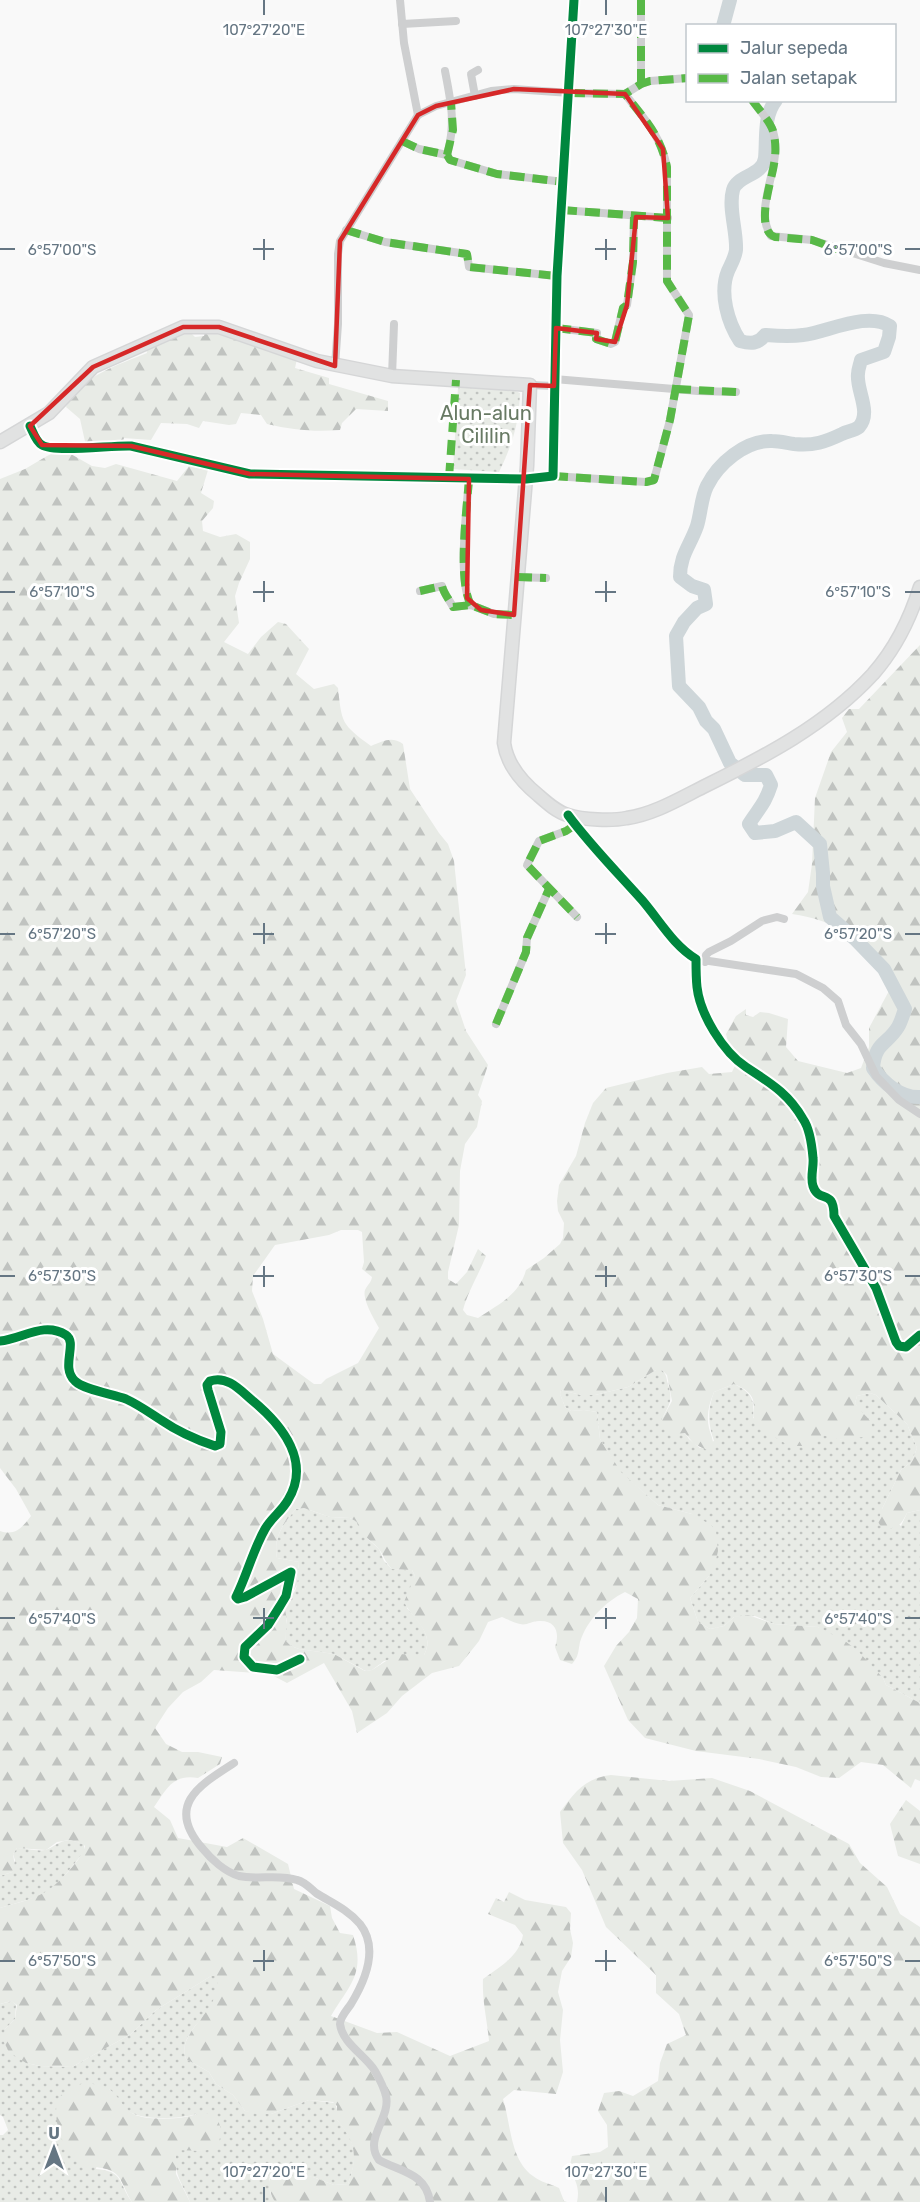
<svg xmlns="http://www.w3.org/2000/svg" width="920" height="2202" font-family="Rubik,sans-serif">
	<style>
		.green { fill: url(#green-dots) }
		.forest { fill: url(#forest-firs); fill-rule: evenodd }
		.lines { fill: none; stroke-linecap: round; stroke-linejoin: round }
		.river { stroke: #ced6d9; stroke-width: 14 }
		.secondary-casing { stroke: #d5d6d7; stroke-width: 15 }
		.minor { stroke: #cecfd0; stroke-width: 8 }
		.secondary { stroke: #e1e2e2; stroke-width: 12 }
		.quiet { stroke: #58b947; stroke-width: 8; stroke-dasharray: 15 8; stroke-linecap: butt }
		.cycleway-casing { stroke: #fff; stroke-width: 13 }
		.cycleway { stroke: #00873e; stroke-width: 9 }
		.marked { fill: none; stroke: #d62828; stroke-width: 4.5; stroke-linejoin: round }
		.ticks { fill: none; stroke: #657683; stroke-width: 2 }
		.labels { text-anchor: middle; stroke-width: 6; stroke-linejoin: round; paint-order: stroke }
		.park-label { font-size: 20px; fill: #687a64; stroke: #fff }
		.ticks-label { font-size: 15px; text-anchor: middle; fill: #657683; stroke: #fff; stroke-width: 6; stroke-linejoin: round; paint-order: stroke }
	</style>
	<defs>
		<pattern id="green-dots" width="8" height="8" patternUnits="userSpaceOnUse" patternTransform="scale(1.5)"><rect width="8" height="8" fill="#e8ebe6"/><path d="M2 2h.1M6 6h.1" fill="none" stroke="#c0c3c0" stroke-width="1.8" stroke-linecap="round"/></pattern>
		<pattern id="forest-firs" width="22" height="20" patternUnits="userSpaceOnUse" patternTransform="scale(1.5)"><rect width="22" height="20" fill="#e8ebe6"/><path d="M5 1l3.5 6h-7zM16 11l3.5 6h-7z" fill="#c0c3c0"/></pattern>
	</defs>
	<rect width="100%" height="100%" fill="#f9f9f9"/>
	<g class="green">
		<path d="M458,387l55,3 7,3c-1,31 -8,52 -21,79l-46,-3z"/>
		<path d="M656,1370h6c5,5 4,8 6,14 5,17 2,19 -6,35l23,14 4,6 11,9 14,-7c-6,-17 -7,-31 0,-49l20,-8c17,8 21,15 19,34l77,17 12,5 26,-22 -10,-9 -3,-6 2,-7 13,-3 6,2 31,29 10,24 -5,13 -11,9 -19,39 19,17 6,-13 13,-3v193l-34,-18 -3,-7 -65,-51 -44,-3 -19,-8 -21,1 -10,9 -14,3 -12,-7 -8,-24 19,-22 -17,-62 -34,-9 -38,-33 -20,-33 -3,-27 -13,-2 -13,1 -6,-4 -5,-13 1,-4 20,5h14l33,-8z"/>
		<path d="M304,1508l26,9 20,1 7,4 11,17 11,10 5,12 8,8 20,1 3,6 -8,32c12,14 27,28 17,47l-40,6 -12,9 -6,1 -32,-17 -35,-5 -8,-3 -5,-5 -1,-14 2,-6 -3,-13 2,-7 9,-10 2,-6 2,-23 -22,-4c-4,-21 6,-34 19,-49z"/>
		<path d="M70,1840l14,4v8l-28,34 -12,9 -44,13v-32l12,-4 3,-12 -2,-6 4,-6c11,0 25,6 35,-1 7,-4 9,-6 18,-7z"/>
		<path d="M211,1976h7c1,10 0,20 -5,29 -11,16 -35,32 -27,54l23,13 7,12 17,11 12,16 26,3 38,-14 26,3 3,10 -1,7c20,22 21,36 11,64l-14,1 -21,-8 -21,-1 -11,-5 -7,1 -5,7 1,14 5,9h-85c-10,-24 -16,-25 -14,-53l27,2 -7,-37c-15,5 -54,7 -68,-3 -7,-5 -12,-15 -19,-22l-13,80c28,2 22,14 36,33h-132v-67h3l5,-5 -5,-13 -3,-2v-111l12,-3 4,4 -1,14 -10,10 21,34 14,3 32,1 59,-33 25,-24z"/>
	</g>
	<g class="forest">
		<path d="M186,328l9,9 9,-1 2,-7 16,3 75,27 -2,9 34,10v6l59,17v10l-32,-2 -14,14 -2,7c-26,2 -48,0 -73,-6l-6,-9 -20,-2 -5,11 -7,1 -26,-4 -4,7 -12,-4 -26,-1 -10,17 -27,-2 -4,12 -34,-4 -6,-27 -14,-12c14,-31 52,-42 81,-54l-1,-6z"/>
		<path d="M62,449l30,17 13,2 11,-4 61,17 12,-15 19,4 -7,23 13,8 -1,7 -11,13 1,10 17,6 16,-3 14,8v17l-11,24 -4,13 4,27 -15,19 24,12 13,-17 17,-15 8,2 23,25 -13,25 18,15 20,-5 4,4c4,35 3,36 33,58 12,-5 21,-10 32,-2l7,45 29,44 9,11 6,17 12,114 -10,26 10,30 22,34 -10,30 4,6 -5,26 -12,17 -5,27 -1,54 -11,47v7l8,5 11,-12 11,-23 8,7c-7,18 -18,35 -23,54l4,5 11,3c21,-14 41,-23 48,-48l18,-12 16,-14 3,-6 1,-15 -6,-12 -1,-10 2,-16 17,-29 9,-33 8,-20 13,-15 61,-15 35,-6 7,7 23,-2 7,-15 -10,-11 -3,-12 10,-18 10,-7v6l7,2 7,-5 9,1 19,6 -2,28 12,14 49,12 14,-5 8,-21v-19l21,-39c-3,-5 -6,-12 -9,-17 -3,-3 -8,-5 -11,-9 -27,-33 -35,-42 -78,-49l16,-22 4,-28 3,-66 16,-46 16,-20 -5,-14 7,-9h10l61,-64v865l-13,3c-7,14 -10,16 -25,15l-4,-6 4,-13 19,-39 11,-9 5,-13 -10,-24 -31,-29 -6,-2 -13,3 -2,7c6,12 23,17 15,33l-28,4 -20,-5 -9,9c-7,2 -16,3 -24,1 -6,-2 -31,-18 -34,-24 -3,-5 -1,-9 -1,-14 0,-14 -9,-18 -20,-23l-20,8c-5,12 -8,24 -5,36 2,8 5,12 4,20l-6,2 -13,-6 -9,-11 -13,1 -10,-8v-7l10,-18 -5,-26 -5,-5h-6l-28,17 -33,8h-14l-20,-5 -1,4 5,13 6,4 13,-1 13,2 3,27 21,33 37,33 34,9 19,11 5,6 2,20 -3,13 -6,12 -19,22 8,24 12,7 14,-3 10,-9 14,-2 26,9 44,3 27,14 12,9 26,28 3,7 34,18v78l-5,-2 -4,9 -28,-23 -22,-3 -22,16 -18,-1 -25,-10 -37,-8 -63,-8 -51,-13 -17,-18 -24,-54 12,-20 13,-14 8,-14 1,-19 -13,-7c-20,10 -38,28 -45,50 -2,10 -1,14 -8,22l-12,-4 -5,-13c5,-14 1,-27 -16,-26 -7,0 -13,5 -19,3 -6,-1 -13,-5 -18,-7l-14,5 -9,19 -20,25 -27,7 -30,23 -15,17 -30,20 -5,-22 -28,-48 -37,20 -17,-9 -56,-4 -13,12 -18,10 -15,16 -13,20 11,16 16,8h16l24,5 -2,7 -22,14c-25,-4 -31,10 -44,29l16,13 8,18 49,9 16,-9 45,26 6,25 36,17 2,12 8,15 13,2c13,39 -4,50 -22,81l46,17 20,-1 53,24 39,-15c-2,-22 -7,-40 -6,-62 17,-13 36,-22 40,-44l-8,-10 -27,-11 8,-16 8,4 5,-10 16,8 41,7 5,6 -1,16 3,14 -2,14 -9,14 -4,21 5,18 -3,30 3,32 -7,22 -42,-4 -11,9c8,25 7,61 30,77 7,6 18,8 26,12l5,13 3,1h-292c-6,-11 -9,-19 -2,-30l8,-1 11,5 21,1 21,8 14,-1c10,-28 8,-42 -11,-64v-14l-4,-4 -24,-2 -38,14h-14l-12,-3 -12,-16 -17,-11 -7,-12 -23,-13c-11,-29 37,-46 31,-83h-6l-55,34 -25,24 -59,33 -32,-1 -14,-3 -17,-11 -6,-12 2,-11 10,-10 2,-14 -6,-4 -11,3v-96c37,-11 47,-11 73,-42 5,-6 10,-12 12,-20l-2,-2 -13,-4 -13,2 -11,8 -29,-2 -4,6 2,13 -3,5 -12,4v-345c15,5 22,-3 31,-15l-15,-27 -16,-21v-989l25,-10 22,-13zM341,1230h17l4,2 2,30 -2,7 10,8c-1,6 -4,7 -7,13 -3,9 9,29 14,38l-21,35 -32,16 -5,5h-7l-41,-30 -10,-35 -11,-28 1,-15 22,-31 54,-10zM304,1508l26,9 20,1 7,4c2,12 13,17 21,26 6,7 6,13 14,21l20,1 3,6 -11,26c9,18 32,31 20,53l-27,-1 -25,16 -7,1 -31,-17 -35,-5 -8,-3 -5,-5c-1,-12 3,-22 -2,-33l13,-23 2,-23 -22,-4c-4,-21 6,-34 19,-49z"/>
		<path d="M611,1775l58,6 43,-3 38,13 99,53 11,19 27,24 13,27 20,13v275h-343c3,-13 -1,-22 -8,-33l3,-13 28,-4 8,-5 -1,-22 -9,-14 6,-18 15,-2 14,5 25,-15 2,-18 7,-19 19,-9 -7,-21 -23,-21v-18l-50,-48 -24,-57 -19,-27 -3,-31c15,-20 25,-34 51,-37z"/>
		<path d="M906,1800l14,11v53l-22,-8 -8,-32z"/>
		<path d="M83,2083c8,1 19,1 26,6 13,9 14,23 30,27 12,4 40,3 51,0 5,-1 9,-3 14,-3 19,2 20,22 12,35l-13,3 -27,-1v24l14,28h-58c-6,-8 -9,-22 -16,-28 -10,-9 -27,-5 -39,-12 -14,-10 -27,-49 -18,-64 4,-7 17,-11 24,-15z"/>
	</g>
	<g class="lines">
		<g class="river">
			<path d="M723,26l7,-26"/>
			<path d="M776,100c-13,16 -9,40 -11,58 -2,18 -28,17 -32,32 -5,18 4,41 3,60 -1,8 -5,14 -8,21 -9,22 0,52 12,70 11,3 18,3 25,-6 13,1 25,2 38,0 25,-3 64,-24 87,-9l-1,11 -5,15 -23,8c-1,5 -3,9 -3,14 -2,16 14,38 1,53 -5,4 -11,4 -17,7 -17,8 -28,12 -48,10 -7,-1 -15,-3 -22,-3 -27,-1 -54,23 -65,45 -6,12 -6,27 -10,40 -7,20 -17,29 -17,51l12,9 12,4 2,14 -9,4 -13,14 -8,14 3,50 20,21 7,14 8,8 16,34 15,12h21l5,10c-6,19 -12,23 -22,39l6,9 20,-2 21,-9 24,22 3,29v13l7,31 25,22 29,30 21,40c-2,6 -4,13 -7,18 -11,18 -23,15 -25,41 10,15 28,30 47,29"/>
		</g>
		<defs>
			<path id="secondary" d="M0,442l49,-29 44,-46 90,-40h36l98,34 75,15 138,9 -3,81 -23,277c3,21 18,39 34,52 9,8 19,17 30,20 15,5 44,6 59,3 27,-4 52,-19 76,-31 61,-30 123,-62 170,-113 22,-25 37,-55 47,-87"/>
		</defs>
		<use href="#secondary" class="secondary-casing"/>
		<g class="minor">
			<path d="M400,0l4,43 14,72"/>
			<path d="M402,24l54,-3"/>
			<path d="M445,71c6,31 11,53 2,84"/>
			<path d="M641,84v-84"/>
			<path d="M475,96l-4,-22 7,-4"/>
			<path d="M752,100c7,10 18,21 21,31 11,34 -21,76 -2,105l41,4 72,23 36,7"/>
			<path d="M402,141l17,8 28,6 3,5 47,14 67,8"/>
			<path d="M562,210l106,8"/>
			<path d="M346,230l39,12 82,12 2,13 88,9"/>
			<path d="M556,328l41,5 -1,6 15,5 4,-2 8,-34 4,-3 6,-43 1,-45"/>
			<path d="M335,366l3,-42v-70l2,-13 78,-126 18,-9 55,-15 23,-2 56,4 55,1 16,-10 9,-3 38,-3"/>
			<path d="M392,376l2,-52"/>
			<path d="M554,379l144,12 38,1"/>
			<path d="M530,385l24,1"/>
			<path d="M30,426c3,6 6,16 12,19 13,8 71,0 89,1l119,28 276,5 27,-3 4,-200 17,-276"/>
			<path d="M553,476l93,6 8,-2 16,-60 19,-105 -22,-34v-114c-7,-33 -22,-47 -42,-73"/>
			<path d="M469,479c-2,29 -12,101 2,126"/>
			<path d="M517,577l29,1"/>
			<path d="M420,591l22,-5c2,8 7,13 11,21l18,-2 23,9 20,1"/>
			<path d="M568,815c23,31 49,57 74,85 18,21 31,45 54,59 0,9 0,19 1,28 3,27 26,65 49,80 24,16 42,26 57,52 7,10 9,27 10,39 1,9 -3,19 0,28 6,18 21,2 21,30l42,72 20,54 3,4 7,1 14,-12"/>
			<path d="M575,825l-9,6 -27,10 -12,24 50,52"/>
			<path d="M696,959l100,15 27,14 15,13 8,24 15,19 15,32 23,24 21,14"/>
			<path d="M705,962l1,-7 3,-3 22,-11 31,-20 15,-4 7,2"/>
			<path d="M496,1024l30,-72 1,-14 22,-49"/>
			<path d="M0,1341c22,-2 44,-20 66,-6 12,8 -6,32 9,46 9,9 38,13 51,18 13,6 24,14 35,21 16,11 36,20 54,26l5,-2 1,-12 -13,-42 -1,-5 3,-4c18,-6 31,10 43,20 30,25 58,61 35,99 -6,11 -17,18 -23,29 -12,21 -18,46 -29,68l2,2 7,-2 46,-25 -5,24 -6,10 -12,19 -23,22 -1,10 9,10 24,3 23,-11"/>
			<path d="M234,1763c-36,23 -69,43 -31,86 8,10 22,23 36,27 18,4 41,-2 58,4 8,2 13,8 19,13 16,10 31,16 44,31 19,24 5,57 -9,80 -4,6 -11,13 -11,20 2,19 26,32 35,47 4,7 9,17 11,25 5,22 -23,43 -7,64 22,12 47,13 51,42"/>
		</g>
		<use href="#secondary" class="secondary"/>
		<g class="quiet">
			<path d="M641,84v-84"/>
			<path d="M570,93l55,1 16,-10 9,-3 38,-3"/>
			<path d="M752,100c7,10 18,21 21,31 3,10 3,23 1,33 -2,16 -20,66 1,73l37,3 28,10"/>
			<path d="M402,141l17,8 28,6 3,5 47,14 67,8"/>
			<path d="M447,155l6,-25 -2,-28"/>
			<path d="M562,210l106,8"/>
			<path d="M346,230l39,12 82,12 2,13 88,9"/>
			<path d="M556,328l41,5 -1,6 15,5 4,-2 8,-34 4,-3 6,-43 1,-45"/>
			<path d="M676,389l60,3"/>
			<path d="M553,476l93,6 8,-2 16,-60 19,-105 -22,-34v-114c-7,-33 -22,-47 -42,-73"/>
			<path d="M449,478l7,-98"/>
			<path d="M469,479c-2,29 -12,101 2,126"/>
			<path d="M517,577l29,1"/>
			<path d="M420,591l22,-5c2,8 7,13 11,21l18,-2 23,9 20,1"/>
			<path d="M575,825l-9,6 -27,10 -12,24 50,52"/>
			<path d="M496,1024l30,-72 1,-14 22,-49"/>
		</g>
		<defs>
			<g id="cycleway">
				<path d="M30,426c3,6 6,16 12,19 13,8 71,0 89,1l119,28 276,5 27,-3 4,-200 17,-276"/>
				<path d="M568,815c23,31 49,57 74,85 18,21 31,45 54,59 0,9 0,19 1,28 3,27 26,65 49,80 24,16 42,26 57,52 7,10 9,27 10,39 1,9 -3,19 0,28 6,18 21,2 21,30l42,72 20,54 3,4 7,1 14,-12"/>
				<path d="M0,1341c22,-2 44,-20 66,-6 12,8 -6,32 9,46 9,9 38,13 51,18 13,6 24,14 35,21 16,11 36,20 54,26l5,-2 1,-12 -13,-42 -1,-5 3,-4c18,-6 31,10 43,20 30,25 58,61 35,99 -6,11 -17,18 -23,29 -12,21 -18,46 -29,68l2,2 7,-2 46,-25 -5,24 -6,10 -12,19 -23,22 -1,10 9,10 24,3 23,-11"/>
			</g>
		</defs>
		<use href="#cycleway" class="cycleway-casing"/>
		<use href="#cycleway" class="cycleway"/>
	</g>
	<path class="marked" d="M514,89l111,5 38,55 5,69 -32,-1 -9,88 -12,37 -19,-3 1,-6 -41,-5 -2,58 -24,-1 -16,230 -33,-5 -14,-12 2,-119 -219,-5 -119,-28 -89,-1 -12,-19 63,-59 90,-40h36l116,39 5,-125 78,-126 18,-9z"/>
	<path class="ticks" d="M264,0v15M606,0v15M264,239v21M606,239v21M0,249h15M253,249h21M595,249h21M905,249h15M264,581v21M606,581v21M0,592h15M253,592h21M595,592h21M905,592h15M264,923v21M606,923v21M0,934h15M253,934h21M595,934h21M905,934h15M264,1266v21M606,1266v21M0,1276h15M253,1276h21M595,1276h21M905,1276h15M264,1608v21M606,1608v21M0,1618h15M253,1618h21M595,1618h21M905,1618h15M264,1950v21M606,1950v21M0,1961h15M253,1961h21M595,1961h21M905,1961h15M264,2187v15M606,2187v15"/>
	<g class="labels">
		<g class="park-label">
			<text x="486" y="420">Alun-alun<tspan x="486" dy="23">Cililin</tspan></text>
		</g>
	</g>
	<g class="ticks-label">
		<text x="264" y="35">107°27'20"E</text>
		<text x="606" y="35">107°27'30"E</text>
		<text x="62" y="255">6°57'00"S</text>
		<text x="858" y="255">6°57'00"S</text>
		<text x="62" y="597">6°57'10"S</text>
		<text x="858" y="597">6°57'10"S</text>
		<text x="62" y="939">6°57'20"S</text>
		<text x="858" y="939">6°57'20"S</text>
		<text x="62" y="1281">6°57'30"S</text>
		<text x="858" y="1281">6°57'30"S</text>
		<text x="62" y="1624">6°57'40"S</text>
		<text x="858" y="1624">6°57'40"S</text>
		<text x="62" y="1966">6°57'50"S</text>
		<text x="858" y="1966">6°57'50"S</text>
		<text x="264" y="2177">107°27'20"E</text>
		<text x="606" y="2177">107°27'30"E</text>
	</g>
	<rect x="686" y="24" width="210" height="78" fill="#ffffff" stroke="#c1c8cd" stroke-width="1.5"/>
	<rect x="698" y="44" width="30" height="9" fill="#00873e" stroke="#c1c8cd" stroke-width="1.5"/>
	<text x="740" y="54" font-size="18" fill="#657683">Jalur sepeda</text>
	<rect x="698" y="74" width="30" height="9" fill="#58b947" stroke="#c1c8cd" stroke-width="1.5"/>
	<text x="740" y="84" font-size="18" fill="#657683">Jalan setapak</text>
	<g transform="translate(54 2148)" stroke="#ffffff" stroke-width="4.5" paint-order="stroke">
	<path d="M0-4.5L10 22L0 15L-10 22Z" fill="#657683"/>
	<text y="-9" font-size="16" font-weight="bold" text-anchor="middle" fill="#657683">U</text>
	</g>
</svg>
